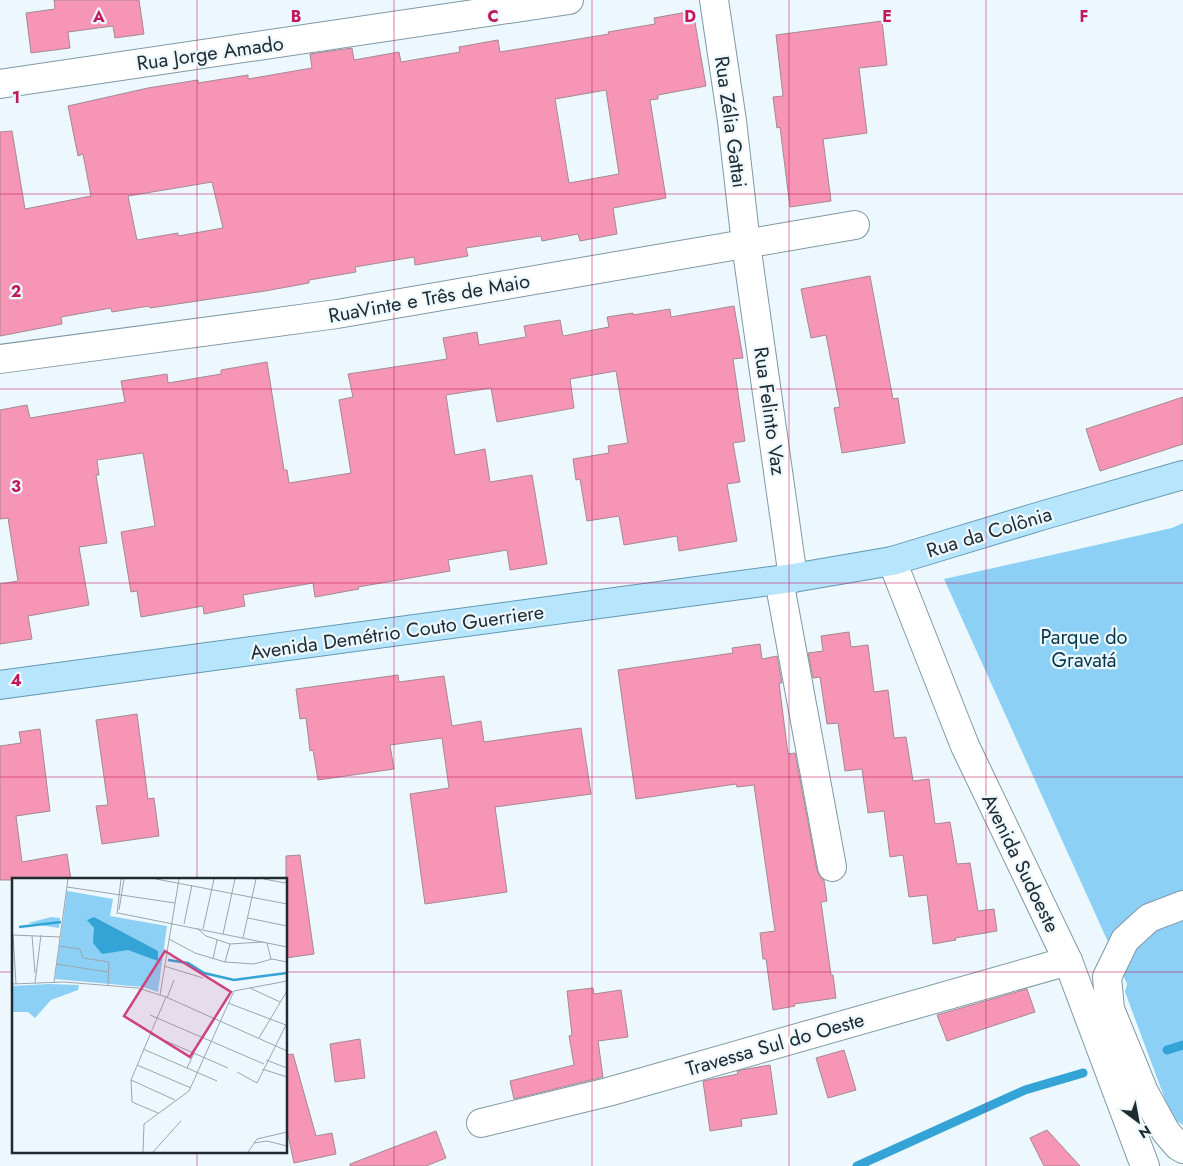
<svg xmlns="http://www.w3.org/2000/svg" width="1183" height="1166" font-family="Jost,sans-serif">
	<style>
		.green { fill: #8cd1f5 }
		.lines { fill: none; stroke-linecap: round; stroke-linejoin: round }
		.stream { stroke: #33a4d5; stroke-width: 9 }
		.building { fill: #f695b5; stroke: #a58991; fill-rule: evenodd }
		.minor-casing { stroke: #7f99a7; stroke-width: 30 }
		.major-casing { stroke: #6398b3; stroke-width: 30 }
		.minor { stroke: #fff; stroke-width: 28 }
		.major { stroke: #b7e5fc; stroke-width: 28 }
		.grid { fill: none; stroke: #c2185b; stroke-width: 1; stroke-opacity: 0.55 }
		.labels { text-anchor: middle; stroke-width: 4.5; stroke-linejoin: round; paint-order: stroke }
		.street-label { font-size: 20px; fill: #202b30; stroke: #ecf8fe }
		.park-label { font-size: 20px; fill: #05364b; stroke: #ecf8fe }
		.inset-river { fill: none; stroke: #33a4d5; stroke-width: 2.5 }
		.inset-road { fill: none; stroke: #9aa6ac; stroke-width: 1 }
		.view { fill: #cd437b; fill-opacity: 0.15; stroke: #cd437b; stroke-width: 2.5 }
		.inset-edge { fill: none; stroke: #202b30; stroke-width: 2.5 }
		.grid-label { font-size: 16px; text-anchor: middle; font-weight: bold; fill: #c2185b; stroke: #ecf8fe; stroke-width: 4.5; stroke-linejoin: round; paint-order: stroke }
	</style>
	<rect width="100%" height="100%" fill="#ecf8fe"/>
	<path class="green" d="M1183,523v602l-11,-7 -47,-126 2,-8 -183,-405 228,-51z"/>
	<g class="lines">
		<g class="stream">
			<path d="M1167,1050l16,-5"/>
			<path d="M857,1166l168,-76 58,-17"/>
		</g>
	</g>
	<g class="building">
		<path d="M54,0h85l5,34 -29,4 -2,-12 -45,6 2,16 -39,5 -5,-40 29,-4z"/>
		<path d="M693,11l13,75 -48,9v4l-8,1 16,98 -53,10 4,26 -37,7 -2,-7 -36,7 -1,-5 -75,12 2,8 -53,9 -1,-8 -59,10 1,5 -47,8v3l-44,8 -115,17 -1,-2 -37,6 -1,-4 -50,9 1,7 -62,12v-204l12,-1 13,78 66,-13 -8,-42 -5,2 -10,-50 80,-18 50,-8v3l50,-8v4l64,-11 -2,-14 42,-6 2,12 45,-8 2,10 59,-10 -1,-5 39,-7 2,12 109,-18 -1,-2 47,-8 -1,-6zM606,90l13,84 -50,9 -14,-84zM212,182l11,46 -45,8v-3l-41,7 -9,-44z"/>
		<path d="M882,21l5,44 -28,3 8,65 -44,6 8,62 -41,6 -10,-80 -3,1 -4,-31 10,-1 -7,-61z"/>
		<path d="M870,276l23,123 5,-1 7,45 -63,10 -8,-45 6,-1 -14,-72 -15,3 -10,-49z"/>
		<path d="M734,306l9,52 -10,1 12,82 -12,2 7,39 -13,2 10,57 -58,10 -2,-15 -53,9 -5,-29 -32,5 -7,-42 -4,1 -3,-21 36,-6 -1,-7 20,-3 -12,-72 -46,8 4,29 -77,14 -6,-34 -45,7 9,60 30,-6 5,33 42,-7 15,89 -37,6 -3,-20 -59,10 2,11 -92,16 1,2 -44,8 -2,-14 -70,12 2,11 -41,8 -1,-8 -62,11 -4,-26 -6,1 -10,-60 34,-6 -12,-73 -46,7 2,15h-3l11,68 -28,4 10,58 -61,11 4,23 -32,5v-60l18,-3 -10,-63 -8,1v-109l27,-5 3,13 95,-16 -4,-21 46,-7 1,9 53,-9v-4l46,-8 17,108h3l2,13 62,-10 -12,-73 14,-3 -5,-23 99,-15 -4,-21 34,-6 2,13 47,-8 -2,-11 36,-6 3,16 46,-9 -2,-10 26,-4v2l37,-6 1,8z"/>
		<path d="M1183,397v47l-83,27 -14,-42z"/>
		<path d="M849,632l2,15 17,-2 6,47 14,-2 6,48 12,-1 7,44 16,-2 6,45 15,-2 7,42 13,-1 8,48 16,-2 3,22 -42,7 1,2 -23,4 -6,-49 -18,2 -6,-42 -13,2 -6,-46 -16,2 -6,-44 -17,2 -7,-48 -11,1 -7,-47 -7,1 -5,-25 15,-2 -2,-15z"/>
		<path d="M760,644l2,15 15,-3 5,27h-3l9,71 7,-1 22,117 3,7 4,3 3,21 -6,1 10,73h2l3,23 -42,6 1,2 -22,4 -7,-51h-3l-3,-26 15,-2 -21,-146 -17,2 -1,-3 -100,15 -18,-129 115,-17 -1,-5z"/>
		<path d="M398,675l1,7 45,-6 8,50 29,-5 3,21 97,-14 10,66 -96,13 12,85 -82,12 -15,-110 39,-6 -7,-50 -52,7 4,24 -76,11 -5,-30 -3,1 -4,-33 -6,1 -4,-30z"/>
		<path d="M137,714l11,85 6,-1 5,38 -57,8 -6,-38 12,-1 -12,-85z"/>
		<path d="M40,729l10,82 -34,5 6,46 45,-8 4,26h-71v-134l21,-3 -2,-11z"/>
		<path d="M300,855l14,99 -28,4v-102z"/>
		<path d="M593,988l1,6 27,-4 7,47 -30,4 5,36 -89,22 -4,-18 64,-16 -5,-29 3,-1 -5,-44z"/>
		<path d="M1027,989l8,23 -88,29 -10,-26z"/>
		<path d="M360,1039l5,39 -30,4 -5,-38z"/>
		<path d="M844,1050l12,40 -28,8 -12,-40z"/>
		<path d="M293,1054l23,82 16,-3 4,21 -42,9 -8,-37v-71z"/>
		<path d="M770,1065l7,49 -36,5 1,7 -32,5 -7,-50 35,-7 -1,-3 10,-2z"/>
		<path d="M1047,1130l33,36h-36l-14,-28z"/>
		<path d="M436,1131l10,27 -20,8h-76v-2z"/>
	</g>
	<g class="lines">
		<defs>
			<g id="minor">
				<path d="M714,0l18,121 14,123 47,334"/>
				<path d="M0,84l569,-84"/>
				<path d="M0,359l337,-45 518,-89"/>
				<path d="M892,561l73,185 103,215 77,205"/>
				<path d="M779,580l53,287"/>
				<path d="M1183,905l-34,13 -24,22 -18,37 3,32 34,83 22,40 12,14 5,3"/>
				<path d="M481,1123l127,-31 460,-131"/>
			</g>
			<path id="major" d="M0,685l793,-107 99,-17 152,-46 139,-40"/>
		</defs>
		<use href="#minor" class="minor-casing"/>
		<use href="#major" class="major-casing"/>
		<use href="#minor" class="minor"/>
		<use href="#major" class="major"/>
	</g>
	<path class="grid" d="M197,0v880M394,0v1166M592,0v1166M789,0v1166M986,0v1166M0,194h1183M0,389h1183M0,583h1183M0,777h1183M0,972h14M286,972h897M197,1152v14"/>
	<g class="labels">
		<g class="street-label">
			<text transform="translate(210 53) rotate(-8)" y="7">Rua Jorge Amado</text>
			<text transform="translate(731 122) rotate(82)" y="7">Rua Zélia Gattai</text>
			<text transform="translate(429 298) rotate(-10)" y="7">RuaVinte e Três de Maio</text>
			<text transform="translate(770 411) rotate(82)" y="7">Rua Felinto Vaz</text>
			<text transform="translate(989 532) rotate(-17)" y="7">Rua da Colônia</text>
			<text transform="translate(397 632) rotate(-8)" y="7">Avenida Demétrio Couto Guerriere</text>
			<text transform="translate(1021 863) rotate(64)" y="7">Avenida Sudoeste</text>
			<text transform="translate(775 1044) rotate(-16)" y="7">Travessa Sul do Oeste</text>
		</g>
		<g class="park-label">
			<text x="1084" y="644">Parque do<tspan x="1084" dy="23">Gravatá</tspan></text>
		</g>
	</g>
	<g transform="translate(12 878)">
		<rect width="275" height="275" fill="#ecf8fe"/>
		<path d="M55,13l46,8 -3,17 57,10 -9,66 -15,-5 -88,-8zM39,39l9,1 -1,10 -31,-5zM37,106l30,1 -1,5 -27,10 -16,18 -7,-6h-16v-26z" fill="#8cd1f5"/>
		<path d="M82,39l64,34v10l-30,-11 -26,4 -9,-11 1,-15 -7,-8z" fill="#33a4d5"/>
		<path class="inset-river" d="M7,49l42,-5M156,82l20,3 16,10 30,7 53,-7"/>
		<path class="inset-road" d="M144,1l131,25M252,1l21,4 2,-3M55,9l108,16M107,32l5,-31M106,35l169,34M105,36l4,-35M236,40l39,8M172,46l8,-39M185,50l9,8 24,8 33,-2M191,51l11,-50M211,56l12,-55M0,57l48,2M1,57l3,49M20,57l3,38M231,60l13,-59M157,61l26,14 30,9 29,2 18,-5 15,3M255,65l4,16M47,68l21,3 3,9 26,4 -1,23M201,81l4,-19M213,84l5,-18M44,86l52,8M152,88l39,12M42,104l14,-103M23,105l6,-48M0,106l52,-2 74,6 28,9 121,54M238,110l30,14M148,117l19,-116M155,120l7,-18M216,125l58,22M138,137l114,49M138,156l78,34M247,160l28,-47M131,171l74,32M254,182l21,8M125,187l54,23M175,190l7,-15M250,191l25,8M225,194l20,11 30,-60M119,202l44,20M146,235l-26,-11 -1,-22 35,-83M242,265l13,-2 20,5M131,274l1,-28 45,-33 45,-100 53,-10M141,274l28,-31M236,274l9,-13 30,-7"/>
		<path class="view" d="M153,73l66,41 -41,65 -66,-41z"/>
		<rect width="275" height="275" class="inset-edge"/>
	</g>
	<g class="grid-label">
		<text x="99" y="22">A</text>
		<text x="296" y="22">B</text>
		<text x="493" y="22">C</text>
		<text x="690" y="22">D</text>
		<text x="887" y="22">E</text>
		<text x="1084" y="22">F</text>
		<text x="16" y="103">1</text>
		<text x="16" y="297">2</text>
		<text x="16" y="492">3</text>
		<text x="16" y="686">4</text>
	</g>
	<g transform="translate(1138 1121) rotate(148)" stroke="#ecf8fe" stroke-width="4" paint-order="stroke">
	<path d="M0-4L9 19L0 12L-9 19Z" fill="#202b30"/>
	<text y="-8" font-size="14" font-weight="bold" text-anchor="middle" fill="#202b30">N</text>
	</g>
</svg>
